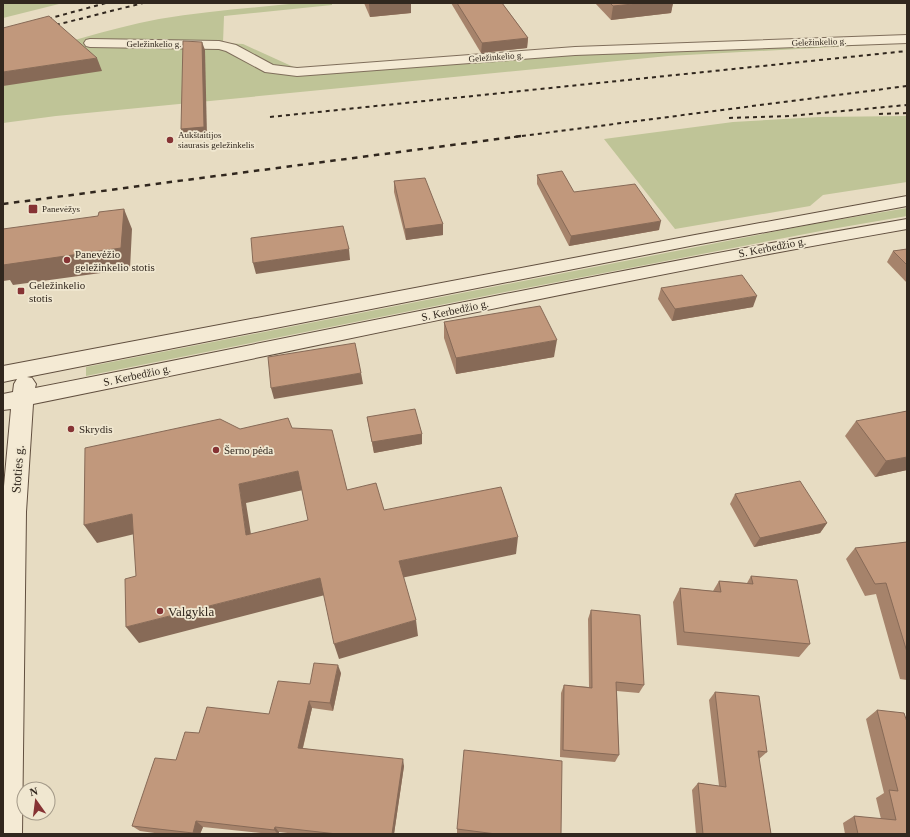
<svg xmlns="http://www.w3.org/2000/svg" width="910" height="837" font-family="'Times New Roman',serif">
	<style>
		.green { fill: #bfc497 }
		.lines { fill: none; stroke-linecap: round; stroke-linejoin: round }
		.minor-casing { stroke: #7f6e5b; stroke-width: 2 }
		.secondary-casing { stroke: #614f3f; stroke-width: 2 }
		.minor { fill: #f4ead4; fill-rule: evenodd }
		.secondary { fill: #f4ead4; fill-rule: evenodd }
		.rail-far1 { stroke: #31271e; stroke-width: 2; stroke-dasharray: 4 4; stroke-linecap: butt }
		.rail { stroke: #31271e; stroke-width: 2.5; stroke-dasharray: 5.5 5.5; stroke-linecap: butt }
		.wall { fill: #a6836b }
		.shaded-wall { fill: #876a57 }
		.building { fill: #c1987c; stroke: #876a57; fill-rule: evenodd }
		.poi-dot { fill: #863334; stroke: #f0e7d0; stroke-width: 1.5 }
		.labels { text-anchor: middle; stroke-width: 3.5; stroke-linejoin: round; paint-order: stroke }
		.far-street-label { font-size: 9px; fill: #31271e; stroke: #f0e7d0 }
		.far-poi-label { font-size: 9px; fill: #31271e; stroke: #f0e7d0; text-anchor: start }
		.street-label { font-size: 11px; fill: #31271e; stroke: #f0e7d0 }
		.poi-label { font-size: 11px; fill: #31271e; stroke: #f0e7d0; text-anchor: start }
		.near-street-label { font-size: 13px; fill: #31271e; stroke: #f0e7d0 }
		.near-poi-label { font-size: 13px; fill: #31271e; stroke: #f0e7d0; text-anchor: start }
	</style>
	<rect width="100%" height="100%" fill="#e7dcc2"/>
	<g class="green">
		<path d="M3,3h60l-60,15z"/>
		<path d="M299,3h33v2l-108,11 -1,27 20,1 55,25 279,-15 330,-11 -239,13 -612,60 -53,7v-62c52,-15 104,-32 156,-42 47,-8 94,-11 140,-16z"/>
		<path d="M907,116v66l-84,13 -13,11 -135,23 -71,-90 129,-17 86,-5z"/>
		<path d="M907,208v8l-81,14 -326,63 -414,83v-9l727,-143z"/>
	</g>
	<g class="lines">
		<defs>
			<path id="minor" d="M907,35v8l-332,12 -278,21 -32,-4 -39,-21 -7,-2 -129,-2 -4,-1 -2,-3 2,-3 4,-1 129,2 17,4 37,20 24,3 278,-21z"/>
			<path id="secondary" d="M907,196v10l-212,39 -668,132 5,1 4,6 -1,4c291,-57 580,-119 872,-169v10c-293,51 -583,116 -874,175l-7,108 -4,322h-19v-337l8,-88 -8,1v-16l10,-2 1,-8 3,-5 -14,3v-16l692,-131z"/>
		</defs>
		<use href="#minor" class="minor-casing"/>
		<use href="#secondary" class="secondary-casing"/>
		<use href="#minor" class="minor"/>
		<use href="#secondary" class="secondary"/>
		<g class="rail-far1">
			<path d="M40,21l66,-18"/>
			<path d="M48,27l95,-24"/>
			<path d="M879,114l28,-1"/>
			<path d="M270,117l637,-66"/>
			<path d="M729,118l60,-2 118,-11"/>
			<path d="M514,137l393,-51"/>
		</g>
		<path class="rail" d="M3,204l518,-68"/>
	</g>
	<g class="wall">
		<path d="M364,3h47v10l-41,4z"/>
		<path d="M451,3h51l26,35 -1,10 -46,5z"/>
		<path d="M595,3h78l-2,10 -60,7z"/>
		<path d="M537,175l37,17 85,38 -90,16 -32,-62z"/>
		<path d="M394,181l49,43v11l-37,5 -12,-48z"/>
		<path d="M907,249v34l-20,-21 6,-11z"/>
		<path d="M661,288l92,19 -81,14 -14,-22z"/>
		<path d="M444,322l110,35 -98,17 -12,-36z"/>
		<path d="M367,417l55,17v10l-48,9z"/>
		<path d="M856,421l51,49 -32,7 -30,-41z"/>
		<path d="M735,494l92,29 -7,10 -66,14 -24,-43z"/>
		<path d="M907,542v138l-7,-1 -24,-85 -11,2 -19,-37 9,-11z"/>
		<path d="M751,576l59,68 -11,13 -122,-12 -4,-43 7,-14 33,3 6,-10 28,2z"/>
		<path d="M591,610l53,75 -5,8 -22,-2 2,64 -4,7 -55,-5 1,-64 3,-8 25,2 -1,-68z"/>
		<path d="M341,673l-8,38 -21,-3 -9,40 101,18 -10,68h-98l-17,-2v2h-9l-67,-7 -3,7h-38l-22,-3 -8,-5 44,-66 23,-27 70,-19 41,-30z"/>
		<path d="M715,692l52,60 -8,7 12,75h-75l-4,-44 6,-7 21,3 -10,-86z"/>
		<path d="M877,710l30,12v112h-62l-2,-11 11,-7 27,3 -5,-21 8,-5 -18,-74z"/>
		<path d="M457,829l104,5h-104z"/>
	</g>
	<g class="shaded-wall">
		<path d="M376,3h35v10l-41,4 -1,-13z"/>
		<path d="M643,3h30l-2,10 -60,7 2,-14z"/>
		<path d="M528,38l-1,10 -46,5 1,-10z"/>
		<path d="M202,42l3,8 2,86 -23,3 -3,-10z"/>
		<path d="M97,58l5,13 -99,15v-14z"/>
		<path d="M124,209l8,20 -2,40 -117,16 -3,-5 -7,1v-22z"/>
		<path d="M661,221l-2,9 -90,16 2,-10z"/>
		<path d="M443,224v11l-37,5 -1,-11z"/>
		<path d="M349,249l1,11 -94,14 -3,-11z"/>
		<path d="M757,296l-4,11 -81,14 3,-12z"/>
		<path d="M557,340l-3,17 -98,17v-16z"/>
		<path d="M361,373l2,11 -89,15 -3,-11z"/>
		<path d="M422,434v10l-48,9 -2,-11z"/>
		<path d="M907,457v13l-32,7 11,-16z"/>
		<path d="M298,471l5,19 -57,13 8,50 -8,-18 -7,-51z"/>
		<path d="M132,514l11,18 -46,11 -13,-18z"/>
		<path d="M827,523l-7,10 -66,14 6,-9z"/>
		<path d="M518,537l-2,17 -115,24 -2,-17z"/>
		<path d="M320,578l5,17 -186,48 -13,-16z"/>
		<path d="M416,620l2,16 -79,23 -5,-15z"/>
		<path d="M338,665l3,8 -8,38 -3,-8z"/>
		<path d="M309,701l3,7 -11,47 -3,-7z"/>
		<path d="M403,759l1,7 -10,68h-2z"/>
		<path d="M196,821l7,6 -3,7h-7v-1z"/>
		<path d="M275,827l4,5v2h-1l-4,-4z"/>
	</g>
	<g class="building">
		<path d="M457,3h45l26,35 -46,5z"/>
		<path d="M610,3h33l-30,3z"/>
		<path d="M49,16l48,42 -94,14v-44z"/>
		<path d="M183,41l19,1 2,85 -23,2z"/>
		<path d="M562,171l12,21 61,-8 26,37 -90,15 -34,-61z"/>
		<path d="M425,178l18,46 -38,5 -11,-48z"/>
		<path d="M124,209l-3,39 -118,17v-36l95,-13 1,-4z"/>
		<path d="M343,226l6,23 -96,14 -2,-25z"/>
		<path d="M907,249v16l-14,-14z"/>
		<path d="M742,275l15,21 -82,13 -14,-21z"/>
		<path d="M540,306l17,34 -101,18 -12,-36z"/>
		<path d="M355,343l6,30 -90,15 -3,-31z"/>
		<path d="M415,409l7,25 -50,8 -5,-25z"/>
		<path d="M907,411v46l-21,4 -30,-40z"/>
		<path d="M288,418l4,10 40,2 15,60 29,-7 8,27 117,-23 17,50 -119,24 17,59 -82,24 -14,-66 -194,49 -1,-48 11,-3 -4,-62 -48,11 1,-77 135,-29 20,10zM298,471l10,49 -62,15 -7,-51z"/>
		<path d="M800,481l27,42 -67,15 -25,-44z"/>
		<path d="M907,542v110l-21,-69 -11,1 -20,-36z"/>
		<path d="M751,576l46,4 13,64 -126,-12 -4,-44 41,4 -2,-11 34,3z"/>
		<path d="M591,610l49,5 4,70 -28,-3 3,73 -56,-5 1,-65 28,3z"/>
		<path d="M314,663l24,2 -8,38 -21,-2 -11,47 105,11 -11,75h-55l-62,-7 -1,3 -78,-9 -3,12 -61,-7 23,-68 21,2 9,-28 14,1 8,-26 62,7 9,-33 32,3z"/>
		<path d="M715,692l44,4 8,56 -9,-1 13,83h-68l-5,-51 28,4z"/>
		<path d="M877,710l27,3 3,9v112h-49l-4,-18 42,4 -7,-30 9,1z"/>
		<path d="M464,750l98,11 -1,73h-65l-39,-5z"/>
	</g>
	<g class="poi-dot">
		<circle cx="170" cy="140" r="4"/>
		<rect x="28" y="204" width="10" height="10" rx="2"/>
		<circle cx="67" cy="260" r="4"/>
		<rect x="17" y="287" width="8" height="8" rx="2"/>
		<circle cx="71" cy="429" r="4"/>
		<circle cx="216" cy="450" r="4"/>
		<circle cx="160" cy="611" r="4"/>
	</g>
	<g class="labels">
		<g class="far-street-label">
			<text transform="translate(819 42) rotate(-2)" y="3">Geležinkelio g.</text>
			<text x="154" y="47">Geležinkelio g.</text>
			<text transform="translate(496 57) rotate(-4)" y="3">Geležinkelio g.</text>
		</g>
		<g class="far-poi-label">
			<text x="178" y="138">Aukštaitijos<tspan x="178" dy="10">siaurasis geležinkelis</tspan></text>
			<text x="42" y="212">Panevėžys</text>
		</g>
		<g class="street-label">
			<text transform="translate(772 247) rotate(-11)" y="4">S. Kerbedžio g.</text>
			<text transform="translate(455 310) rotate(-12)" y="4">S. Kerbedžio g.</text>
			<text transform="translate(137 375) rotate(-12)" y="4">S. Kerbedžio g.</text>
		</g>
		<g class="poi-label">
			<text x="75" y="258">Panevėžio<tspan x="75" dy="13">geležinkelio stotis</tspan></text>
			<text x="29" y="289">Geležinkelio<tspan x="29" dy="13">stotis</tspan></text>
			<text x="79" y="433">Skrydis</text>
			<text x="224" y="454">Šerno pėda</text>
		</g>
		<g class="near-street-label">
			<text transform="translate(17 469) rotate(-86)" y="5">Stoties g.</text>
		</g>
		<g class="near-poi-label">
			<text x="168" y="616">Valgykla</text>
		</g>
	</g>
	<rect width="910" height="837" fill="none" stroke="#31271e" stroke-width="8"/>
	<g transform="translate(36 801) rotate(346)"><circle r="19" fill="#f0e7d0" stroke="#a49a89"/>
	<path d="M0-3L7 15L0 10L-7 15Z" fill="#863334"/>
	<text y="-6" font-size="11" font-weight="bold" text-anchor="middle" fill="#31271e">N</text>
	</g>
</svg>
